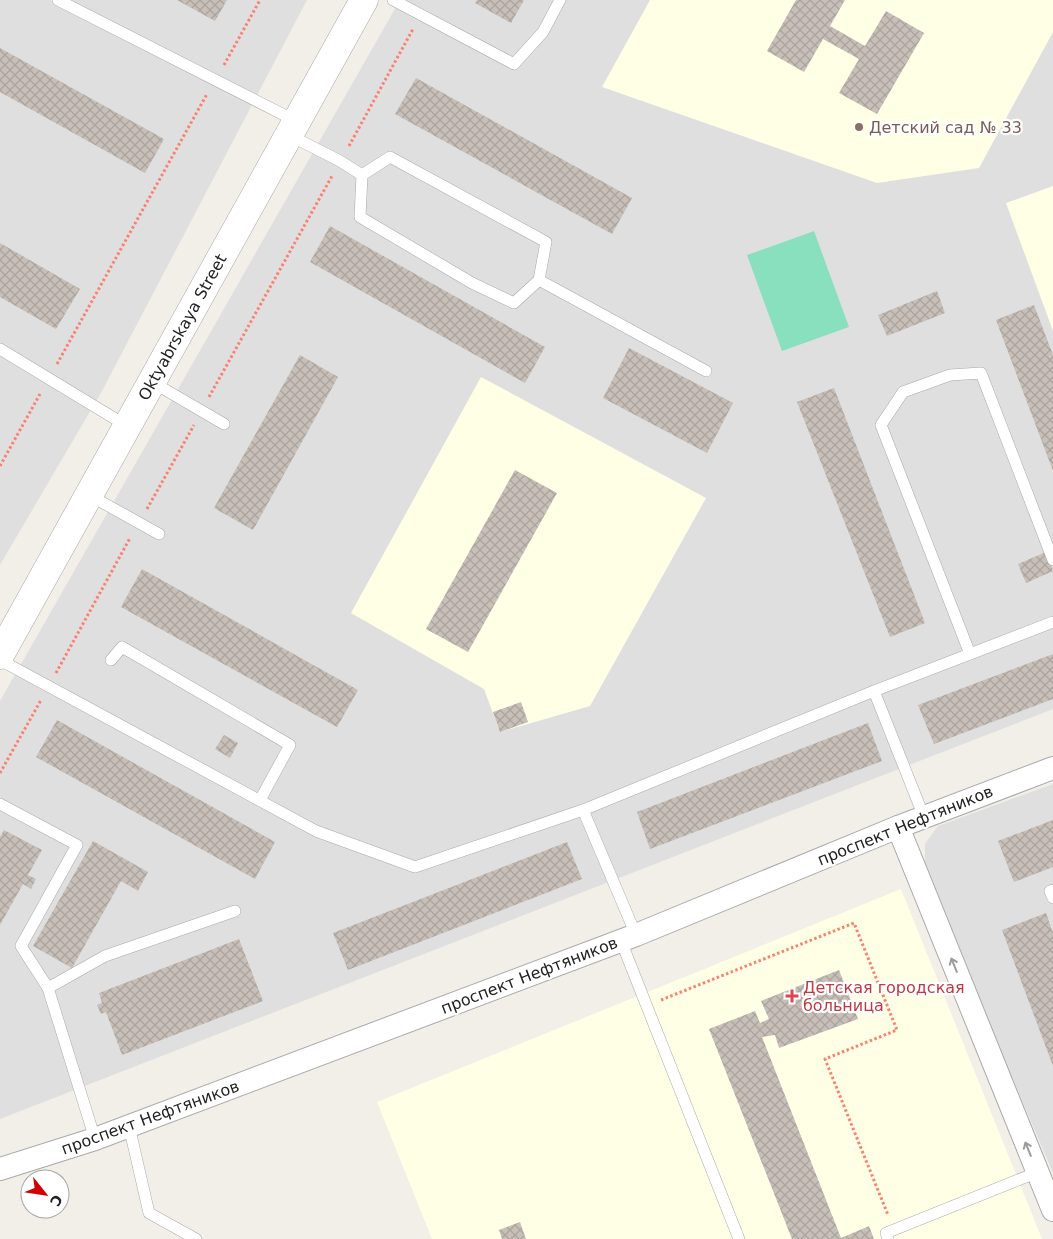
<svg xmlns="http://www.w3.org/2000/svg" width="1053" height="1239" font-family="'DejaVu Sans',sans-serif">
	<style>
		.residential { fill: #e0dfdf }
		.education { fill: #ffffe5 }
		.pitch { fill: #88e0be }
		.building { fill: url(#building-cross-hatch) }
		.lines { fill: none; stroke-linecap: round; stroke-linejoin: round }
		.service-casing { stroke: #a9a9a9; stroke-width: 12 }
		.minor-casing { stroke: #a9a9a9; stroke-width: 24 }
		.tertiary-casing { stroke: #a9a9a9; stroke-width: 29 }
		.path { stroke: #fa8072; stroke-width: 3; stroke-dasharray: 2.5 2.5; stroke-linecap: butt }
		.service { stroke: #fff; stroke-width: 11 }
		.minor { stroke: #fff; stroke-width: 22 }
		.tertiary { stroke: #fff; stroke-width: 28 }
		.oneway { stroke: #9c9c9c }
		.education-dot { fill: #8d6e63; stroke: #fff; stroke-width: 2 }
		.health-dot { fill: #e0444e; stroke: #fff; stroke-width: 2 }
		.labels { text-anchor: middle; stroke-width: 4.5; stroke-linejoin: round; paint-order: stroke }
		.education-label { font-size: 16px; fill: #785e54; stroke: #fff; text-anchor: start }
		.street-label { font-size: 16px; fill: #222; stroke: #fff }
		.health-label { font-size: 16px; fill: #be3a42; stroke: #fff; text-anchor: start }
	</style>
	<defs>
		<pattern id="building-cross-hatch" width="8" height="8" patternUnits="userSpaceOnUse" patternTransform="scale(1.25)"><rect width="8" height="8" fill="#c7bfb8"/><path d="M0 0l8 8M0 8l8-8" fill="none" stroke="#aba49e"/></pattern>
	</defs>
	<rect width="100%" height="100%" fill="#f2efe9"/>
	<g class="residential">
		<path d="M0,0h307l-205,391 -102,174z"/>
		<path d="M400,0h653v709l-1053,410v-418z"/>
		<path d="M1053,784v389l-128,-301v-28l13,-18z"/>
	</g>
	<g class="education">
		<path d="M650,0h403v32l-74,136 -102,15 -275,-96z"/>
		<path d="M1053,186v145l-47,-128z"/>
		<path d="M481,377l225,121 -116,208 -90,26 -16,-43 -133,-76z"/>
		<path d="M901,889l141,350h-610l-55,-137z"/>
	</g>
	<path class="pitch" d="M814,231l35,96 -67,24 -35,-96z"/>
	<g class="building">
		<path d="M177,0h50l-12,21z"/>
		<path d="M477,0h47l-13,23 -36,-20z"/>
		<path d="M796,0h49l-15,26 35,20 21,-35 38,22 -47,81 -38,-21 20,-34 -36,-20 -19,33 -37,-21z"/>
		<path d="M0,48l164,91 -19,34 -145,-81z"/>
		<path d="M416,78l216,120 -20,36 -217,-120z"/>
		<path d="M330,226l215,121 -20,36 -215,-121z"/>
		<path d="M0,243l80,46 -24,40 -56,-32z"/>
		<path d="M937,291l8,22 -58,23 -9,-21z"/>
		<path d="M1034,305l19,50v116l-57,-151z"/>
		<path d="M629,348l104,55 -26,50 -104,-55z"/>
		<path d="M300,355l38,22 -85,153 -39,-22z"/>
		<path d="M834,388l91,235 -35,14 -93,-235z"/>
		<path d="M515,470l42,23 -89,159 -42,-23z"/>
		<path d="M1046,552l7,19 -27,12 -8,-19z"/>
		<path d="M142,569l216,121 -21,37 -216,-120z"/>
		<path d="M1053,654v45l-119,45 -16,-39z"/>
		<path d="M521,702l7,20 -28,10 -7,-20z"/>
		<path d="M57,720l218,122 -20,37 -219,-122z"/>
		<path d="M868,723l14,38 -232,88 -13,-37z"/>
		<path d="M224,735l14,8 -8,15 -15,-9z"/>
		<path d="M1053,820v47l-39,15 -16,-41z"/>
		<path d="M4,830l38,20 -14,25 8,4 -5,10 -8,-5 -23,41v-88z"/>
		<path d="M93,841l55,31 -10,19 -17,-10 -49,87 -39,-22z"/>
		<path d="M567,842l15,37 -234,91 -15,-37z"/>
		<path d="M1046,913l7,20v133l-51,-136z"/>
		<path d="M239,939l24,62 -141,54 -16,-43 -5,2 -4,-9 5,-2 -3,-10z"/>
		<path d="M839,970l19,49 -79,29 -4,-13 -13,2 79,201 28,-12 5,13h-82l-83,-210 46,-18 5,12 9,-4 -8,-18z"/>
		<path d="M520,1222l6,17h-24l-3,-9z"/>
	</g>
	<g class="lines">
		<defs>
			<g id="service">
				<path d="M58,0l238,121"/>
				<path d="M393,0l121,64 29,-32 17,-32"/>
				<path d="M289,135l51,26 22,14 28,-18 156,85 -7,38 167,91"/>
				<path d="M362,175l-2,42 112,66 42,20 25,-23"/>
				<path d="M0,349l127,77"/>
				<path d="M152,382l72,42"/>
				<path d="M89,495l70,39"/>
				<path d="M970,654l-89,-229 22,-33 47,-17 31,-2 72,187"/>
				<path d="M0,660l316,171 99,36 168,-57 291,-119 179,-69"/>
				<path d="M111,660l11,-13 168,98 -30,55"/>
				<path d="M874,691l50,126"/>
				<path d="M0,804l77,41 -56,101 27,42 47,151"/>
				<path d="M583,810l53,125"/>
				<path d="M1053,890l-3,1 3,7"/>
				<path d="M621,941l118,298"/>
				<path d="M48,988l57,-32 130,-45"/>
				<path d="M129,1126l20,87 47,26"/>
				<path d="M888,1239l-2,-6 152,-61"/>
			</g>
			<g id="minor">
				<path d="M898,827l155,383"/>
				<path d="M0,1169l95,-30 541,-204 262,-108 155,-59"/>
			</g>
			<path id="tertiary" d="M0,655l364,-655"/>
		</defs>
		<use href="#service" class="service-casing"/>
		<use href="#minor" class="minor-casing"/>
		<use href="#tertiary" class="tertiary-casing"/>
		<g class="path">
			<path d="M224,65l36,-65"/>
			<path d="M349,146l64,-117"/>
			<path d="M57,364l150,-270"/>
			<path d="M209,397l123,-221"/>
			<path d="M0,466l40,-72"/>
			<path d="M147,509l47,-84"/>
			<path d="M56,673l74,-135"/>
			<path d="M0,773l41,-73"/>
			<path d="M661,1000l193,-77 43,107 -72,29 63,156"/>
		</g>
		<use href="#service" class="service"/>
		<use href="#minor" class="minor"/>
		<use href="#tertiary" class="tertiary"/>
	</g>
	<defs><path id="oneway-shaft" d="M-6 0H5M1.5-3L5.5 0L1.5 3" fill="none" stroke-width="1.6" stroke-linecap="round" stroke-linejoin="round" transform="scale(1.25)"/></defs>
	<g class="oneway">
		<use href="#oneway-shaft" transform="translate(954 965) rotate(-112)"/>
		<use href="#oneway-shaft" transform="translate(1028 1149) rotate(-112)"/>
	</g>
	<circle class="education-dot" cx="859" cy="127" r="5"/>
	<path class="health-dot" d="M789.5 988.5h5v5h5v5h-5v5h-5v-5h-5v-5h5z"/>
	<g class="labels">
		<g class="education-label">
			<text x="869" y="133">Детский сад № 33</text>
		</g>
		<g class="street-label">
			<text transform="translate(182 327) rotate(-61)" y="6">Oktyabrskaya Street</text>
			<text transform="translate(905 825) rotate(-22)" y="6">проспект Нефтяников</text>
			<text transform="translate(529 975) rotate(-21)" y="6">проспект Нефтяников</text>
			<text transform="translate(150 1117) rotate(-20)" y="6">проспект Нефтяников</text>
		</g>
		<g class="health-label">
			<text x="803" y="993">Детская городская<tspan x="803" dy="18">больница</tspan></text>
		</g>
	</g>
	<g transform="translate(45 1194) rotate(120)"><circle r="24" fill="#ffffff" stroke="#a7a7a7"/>
	<path d="M0-4L9 19L0 12L-9 19Z" fill="#d40000"/>
	<text y="-8" font-size="14" font-weight="bold" text-anchor="middle" fill="#222222">С</text>
	</g>
</svg>
